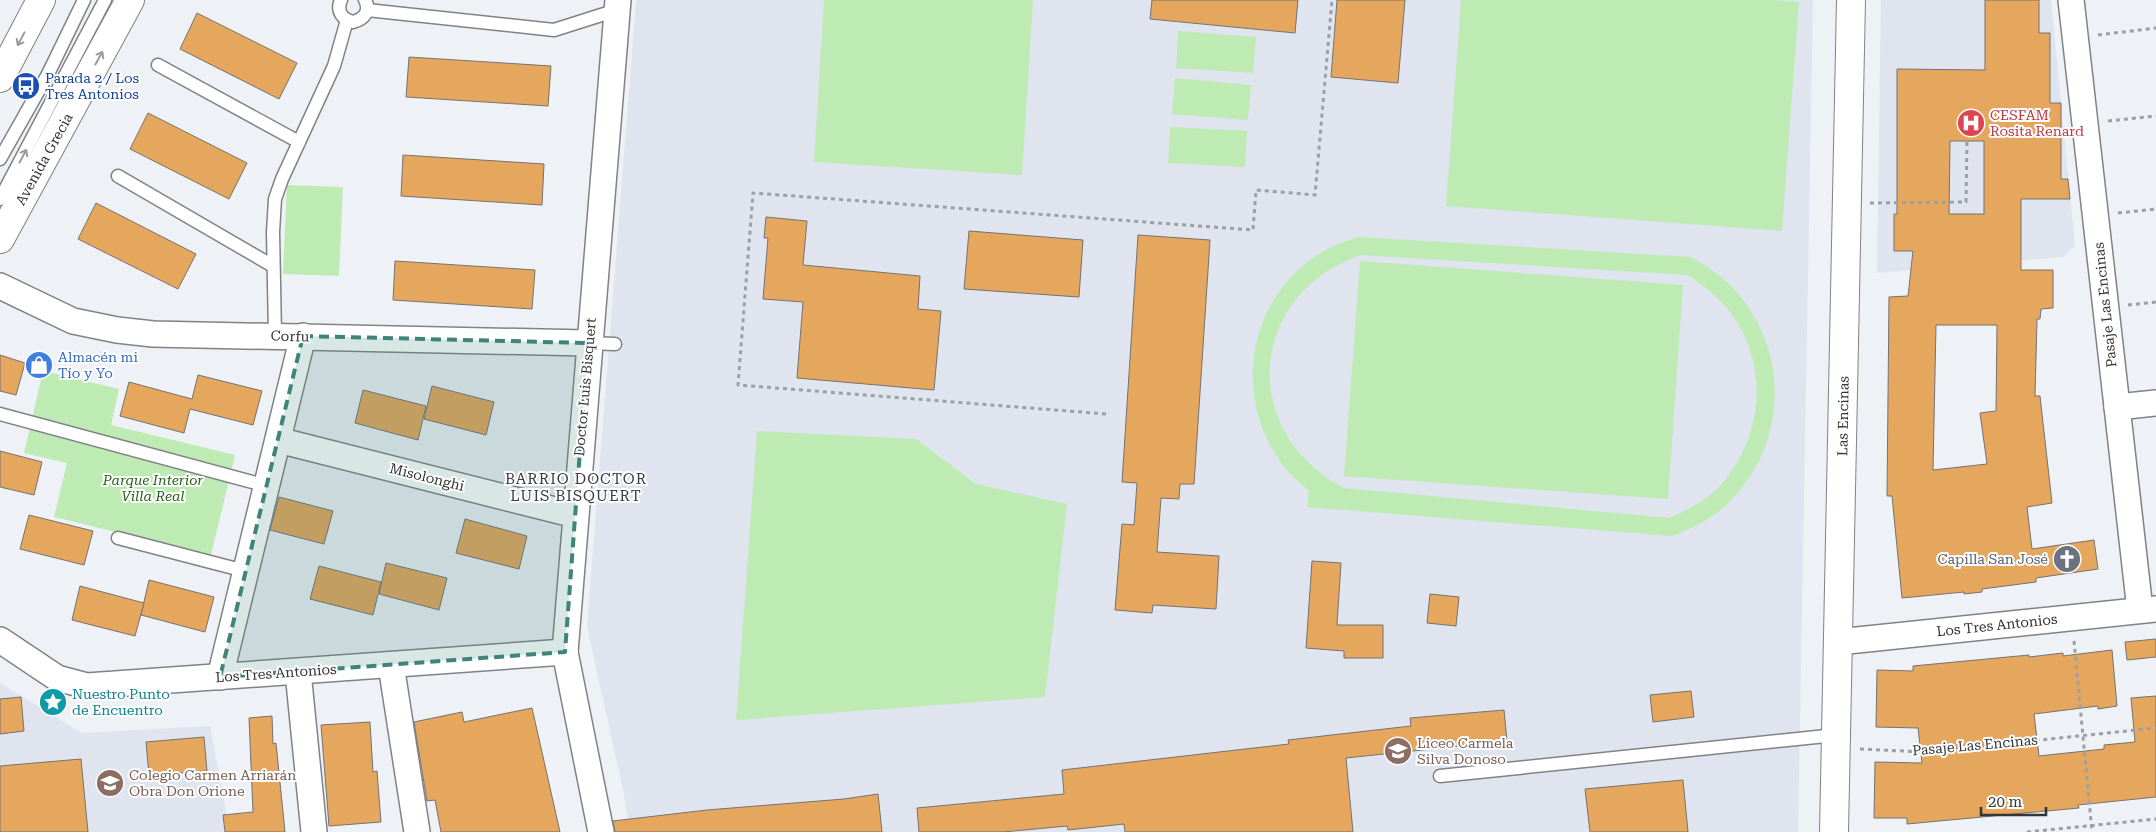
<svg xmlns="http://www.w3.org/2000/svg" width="2156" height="832" font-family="'Roboto Serif',serif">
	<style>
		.built { fill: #dfe4ef }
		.green { fill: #beeab4; fill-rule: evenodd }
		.building { fill: #e5a65e; stroke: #75726f; fill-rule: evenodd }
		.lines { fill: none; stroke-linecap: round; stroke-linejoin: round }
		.lane-casing { stroke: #808286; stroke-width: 15 }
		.street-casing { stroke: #808286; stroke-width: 28 }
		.secondary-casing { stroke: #808286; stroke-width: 30 }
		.primary-casing { stroke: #808286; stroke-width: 30 }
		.path { stroke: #9da0a2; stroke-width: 3; stroke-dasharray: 4 4; stroke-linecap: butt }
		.lane { stroke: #fff; stroke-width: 12 }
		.street { stroke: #fff; stroke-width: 25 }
		.secondary { stroke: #fff; stroke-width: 28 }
		.primary { stroke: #fff; stroke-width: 28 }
		.oneway { stroke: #9a9a9a }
		.marked { fill: #3e847a; fill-opacity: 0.2; stroke: #3e847a; stroke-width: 4; stroke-dasharray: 10 6; stroke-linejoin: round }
		.labels { text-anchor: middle; stroke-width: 4; stroke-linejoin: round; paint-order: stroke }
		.transit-label { font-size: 14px; fill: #164399; stroke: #fff; text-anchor: start }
		.health-label { font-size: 14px; fill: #be3a42; stroke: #fff; text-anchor: start }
		.street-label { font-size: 14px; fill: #343536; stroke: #fff }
		.shop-label { font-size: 14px; fill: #366cbe; stroke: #fff; text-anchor: start }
		.park-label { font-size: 14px; font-style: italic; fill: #285f1b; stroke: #fff }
		.worship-label { font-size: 14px; fill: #5b616d; stroke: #fff; text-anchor: end }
		.culture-label { font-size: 14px; fill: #0d838f; stroke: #fff; text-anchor: start }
		.education-label { font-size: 14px; fill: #785e54; stroke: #fff; text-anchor: start }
		.neighbourhood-label { font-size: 15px; letter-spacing: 1px; fill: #3b3d40; stroke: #fff }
	</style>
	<rect width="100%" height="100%" fill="#eef1f5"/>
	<g class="built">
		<path d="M636,0h1177l-15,832h-1168l-6,-38 -37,-167z"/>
		<path d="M1881,0h170l24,245 -11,12 -187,16z"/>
		<path d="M0,683l82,50 128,-7 20,106h-230z"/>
	</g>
	<g class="green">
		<path d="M824,0h209l-11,175 -208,-13z"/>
		<path d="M1461,0h312l26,2 -17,229 -336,-25z"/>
		<path d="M1178,31l78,6 -3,36 -77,-5z"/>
		<path d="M1175,78l76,7 -3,35 -76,-6z"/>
		<path d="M1170,127l77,4 -2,36 -77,-4z"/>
		<path d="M287,185l56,2 -4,89 -56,-2z"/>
		<path d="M1358,237l333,20c13,8 26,15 37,26 62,60 62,158 2,218 -16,17 -37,27 -58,35l-365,-29 2,-16c-10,-9 -21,-18 -29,-30 -47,-67 -32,-159 36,-205 13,-9 27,-14 42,-19zM1361,255l326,20c17,10 31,22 43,37 41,53 33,129 -12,176 -14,14 -31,22 -49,30l-325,-30c-106,-55 -97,-194 17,-233z"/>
		<path d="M1360,261l323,24 -15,214 -324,-23z"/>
		<path d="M43,371l76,18 -8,36 124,30 -24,100 -157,-38 13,-54 -43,-10z"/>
		<path d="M757,431l159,8 60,45 91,20 -22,193 -309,23z"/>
	</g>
	<g class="building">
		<path d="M1152,0h146l-3,33 -145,-14z"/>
		<path d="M1337,0h68l-7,83 -67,-6z"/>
		<path d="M1985,0h54v33h11v70h11v76h7l2,20h-49v71h32v38l-12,1 -1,10h-3l-2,77h5l12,107 -25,4 5,42 62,-9 4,29 -62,9v4l-54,7v3l-18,2v-2l-62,6 -10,-102h-5l2,-199 19,-1 5,-45h-19v-37h3v-145l88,1zM1950,141h34v73h-35zM1936,325h61l-1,86 -16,2 7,51 -54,6z"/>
		<path d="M197,13l100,50 -18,36 -99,-50z"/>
		<path d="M409,57l142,9 -3,40 -142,-9z"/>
		<path d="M148,113l99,50 -18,36 -99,-50z"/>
		<path d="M403,155l141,9 -2,41 -141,-9z"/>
		<path d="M96,203l100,51 -18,35 -100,-50z"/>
		<path d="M766,217l41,4 -4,44 117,11 -2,33 23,2 -7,79 -137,-12 6,-76 -40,-3 5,-61h-4z"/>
		<path d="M969,231l114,9 -4,57 -115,-8z"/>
		<path d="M1138,235l72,5 -16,244h-14l-1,15 -18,-1 -4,54 62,4 -3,53 -63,-4 -1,8 -37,-3 7,-86 12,1 3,-42 -15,-1z"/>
		<path d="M395,261l140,9 -3,39 -139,-9z"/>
		<path d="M0,355l25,8 -9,32 -16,-4z"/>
		<path d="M198,375l64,16 -9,34 -63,-16 -6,24 -64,-17 9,-34 63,17z"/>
		<path d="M432,386l62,16 -8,33 -62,-16z"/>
		<path d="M363,390l63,16 -8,34 -63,-17z"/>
		<path d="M0,451l42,11 -8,33 -34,-8z"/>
		<path d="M279,497l54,14 -9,33 -54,-14z"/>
		<path d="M29,515l64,16 -9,34 -64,-16z"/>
		<path d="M465,519l62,17 -8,33 -63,-16z"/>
		<path d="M1312,561l29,2 -4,62h46v33h-39v-7l-38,-3z"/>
		<path d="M386,563l61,15 -8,32 -60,-16z"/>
		<path d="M319,566l62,16 -8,33 -63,-16z"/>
		<path d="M149,580l65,17 -9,35 -64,-17z"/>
		<path d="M80,586l64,17 -9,33 -63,-16z"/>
		<path d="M1430,594l29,3 -3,29 -29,-3z"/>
		<path d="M2156,639v18l-29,3 -2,-18z"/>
		<path d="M2112,650l5,56 -19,3v-3l-64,8 5,42 65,-7v-4l31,-3 -4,-44 25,-2v101l-78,8 1,3 -172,16v-6h-33l1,-56 47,1 -4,-35 -42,-1 1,-57 36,1v-5l116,-11v2l34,-4v3z"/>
		<path d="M1691,691l3,26 -41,5 -3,-27z"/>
		<path d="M21,697l3,34 -24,3v-35z"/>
		<path d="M532,708l28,124h-119l-6,-32 -8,1 -13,-79 48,-10 2,10z"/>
		<path d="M1504,710l3,31 -161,17 7,74h-228l-1,-8 -56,6 -1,-4 -64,6h-84l-2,-24 147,-14 -2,-24 227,-26 -1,-4 123,-14 -1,-8z"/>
		<path d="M272,716l1,28 3,-1 9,89h-60l-2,-17 30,-3 -4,-94z"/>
		<path d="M370,722l3,50 4,-1 4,51 -52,4 -8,-101z"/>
		<path d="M204,737l3,34 -58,4 -3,-33z"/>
		<path d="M81,759l7,73h-88v-66z"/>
		<path d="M1683,780l5,52h-98l-5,-43z"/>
		<path d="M878,794l4,38h-267l-2,-11 94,-11 137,-11z"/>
	</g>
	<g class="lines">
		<defs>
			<g id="lane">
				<path d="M341,0c-5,11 1,19 12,22 11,-3 18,-11 12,-22"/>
				<path d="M367,10l187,20 63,-20"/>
				<path d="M158,65l141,77"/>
				<path d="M0,159l48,-85 36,-74"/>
				<path d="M118,176l155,90"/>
				<path d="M0,199l105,-199"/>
				<path d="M275,335l-2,-103 2,-33 7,-20 52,-113 13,-46"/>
				<path d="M588,343l27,1"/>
				<path d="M0,414l267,72"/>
				<path d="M118,538l127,33"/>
				<path d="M1440,776l396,-41"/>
			</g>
			<g id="street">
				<path d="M2071,0l69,610"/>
				<path d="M0,286l73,35 44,9 36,4 435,9"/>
				<path d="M2117,407l39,-4"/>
				<path d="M278,440l297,75"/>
				<path d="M0,640l57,38 30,8 478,-34"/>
				<path d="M1838,642l318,-33"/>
				<path d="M391,665l26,167"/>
				<path d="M298,672l16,160"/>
				<path d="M220,677l83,-341"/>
				<path d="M601,832l-36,-180 53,-652"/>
			</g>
			<path id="secondary" d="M1834,832l17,-832"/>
			<g id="primary">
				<path d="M0,78l41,-78"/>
				<path d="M0,239l130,-239"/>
			</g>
		</defs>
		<use href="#lane" class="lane-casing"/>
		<use href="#street" class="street-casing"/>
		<use href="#secondary" class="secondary-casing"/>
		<use href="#primary" class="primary-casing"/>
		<g class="path">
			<path d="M2098,35l58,-7"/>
			<path d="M2108,121l48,-5"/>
			<path d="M1870,203l96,-1 1,-61"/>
			<path d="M2118,213l38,-4"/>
			<path d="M2128,305l28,-3"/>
			<path d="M1106,414l-368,-29 15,-192 500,37 3,-40 59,5 17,-195"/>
			<path d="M2074,641l18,191"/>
			<path d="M1860,749l64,3 232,-24"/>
			<path d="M2027,832l129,-13"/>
		</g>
		<use href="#lane" class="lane"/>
		<use href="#street" class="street"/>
		<use href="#secondary" class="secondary"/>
		<use href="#primary" class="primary"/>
	</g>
	<defs><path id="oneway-shaft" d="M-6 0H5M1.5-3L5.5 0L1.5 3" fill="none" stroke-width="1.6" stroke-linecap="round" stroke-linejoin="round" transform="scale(1.25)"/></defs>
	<g class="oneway">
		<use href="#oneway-shaft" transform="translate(21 39) rotate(118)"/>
		<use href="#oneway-shaft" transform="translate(99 58) rotate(-61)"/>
		<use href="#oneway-shaft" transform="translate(23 156) rotate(-62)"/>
	</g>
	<path class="marked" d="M303,336l285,7 -23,309 -345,25z"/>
	<defs>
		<symbol id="bus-disc" viewBox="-11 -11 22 22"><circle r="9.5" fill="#1a4fb4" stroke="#fff"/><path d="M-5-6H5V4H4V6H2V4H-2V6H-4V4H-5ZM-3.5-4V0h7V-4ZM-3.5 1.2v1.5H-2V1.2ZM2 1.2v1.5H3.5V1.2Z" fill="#fff"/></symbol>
		<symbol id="hospital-disc" viewBox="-11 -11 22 22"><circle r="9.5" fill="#e0444e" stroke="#fff"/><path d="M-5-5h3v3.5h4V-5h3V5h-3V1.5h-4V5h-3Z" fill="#fff"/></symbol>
		<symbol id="shop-disc" viewBox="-11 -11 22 22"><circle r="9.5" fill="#3f7fe0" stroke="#fff"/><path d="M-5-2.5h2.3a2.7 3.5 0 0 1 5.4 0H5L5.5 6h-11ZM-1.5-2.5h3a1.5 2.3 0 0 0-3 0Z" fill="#fff"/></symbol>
		<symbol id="church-disc" viewBox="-11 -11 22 22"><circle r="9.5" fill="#6b7280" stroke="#fff"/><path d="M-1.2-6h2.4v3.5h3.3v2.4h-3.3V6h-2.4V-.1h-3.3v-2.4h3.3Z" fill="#fff"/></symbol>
		<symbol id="sight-disc" viewBox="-11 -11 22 22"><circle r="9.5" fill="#0f9aa8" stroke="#fff"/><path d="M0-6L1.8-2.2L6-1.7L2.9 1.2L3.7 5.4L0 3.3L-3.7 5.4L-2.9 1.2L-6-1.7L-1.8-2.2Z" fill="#fff"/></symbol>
		<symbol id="school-disc" viewBox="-11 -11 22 22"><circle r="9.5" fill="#8d6e63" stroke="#fff"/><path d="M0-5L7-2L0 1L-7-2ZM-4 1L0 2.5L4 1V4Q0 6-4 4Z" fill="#fff"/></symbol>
	</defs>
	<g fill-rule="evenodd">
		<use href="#bus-disc" x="10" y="70" width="32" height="32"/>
		<use href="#hospital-disc" x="1955" y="107" width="32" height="32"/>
		<use href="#shop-disc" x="23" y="349" width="32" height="32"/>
		<use href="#church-disc" x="2051" y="543" width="32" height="32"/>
		<use href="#sight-disc" x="37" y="686" width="32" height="32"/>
		<use href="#school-disc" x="1382" y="735" width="32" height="32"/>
		<use href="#school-disc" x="94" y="767" width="32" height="32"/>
	</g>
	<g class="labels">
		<g class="transit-label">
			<text x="45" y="83">Parada 2 / Los<tspan x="45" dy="16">Tres Antonios</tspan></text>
		</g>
		<g class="health-label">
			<text x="1990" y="120">CESFAM<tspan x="1990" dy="16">Rosita Renard</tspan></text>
		</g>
		<g class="street-label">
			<text transform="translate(44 159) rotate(-61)" y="5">Avenida Grecia</text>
			<text transform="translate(2105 305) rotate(-96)" y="5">Pasaje Las Encinas</text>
			<text transform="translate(290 336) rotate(2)" y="5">Corfu</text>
			<text transform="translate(585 387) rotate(-85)" y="5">Doctor Luis Bisquert</text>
			<text transform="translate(1843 416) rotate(-89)" y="5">Las Encinas</text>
			<text transform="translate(427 477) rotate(14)" y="5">Misolonghi</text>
			<text transform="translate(1997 625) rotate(-6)" y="5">Los Tres Antonios</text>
			<text transform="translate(276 673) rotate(-4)" y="5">Los Tres Antonios</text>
			<text transform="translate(1975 745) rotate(-5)" y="5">Pasaje Las Encinas</text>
		</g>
		<g class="shop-label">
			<text x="58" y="362">Almacén mi<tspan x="58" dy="16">Tío y Yo</tspan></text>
		</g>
		<g class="park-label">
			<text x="153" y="485">Parque Interior<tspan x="153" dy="16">Villa Real</tspan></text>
		</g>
		<g class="worship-label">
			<text x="2048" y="564">Capilla San José</text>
		</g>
		<g class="culture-label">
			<text x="72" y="699">Nuestro Punto<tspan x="72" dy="16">de Encuentro</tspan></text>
		</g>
		<g class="education-label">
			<text x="1417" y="748">Liceo Carmela<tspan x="1417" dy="16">Silva Donoso</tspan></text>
			<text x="129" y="780">Colegio Carmen Arriarán<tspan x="129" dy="16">Obra Don Orione</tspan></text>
		</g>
		<g class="neighbourhood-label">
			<text x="576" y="484">BARRIO DOCTOR<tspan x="576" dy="17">LUIS BISQUERT</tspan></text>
		</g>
	</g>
	<path d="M1981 807v8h65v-8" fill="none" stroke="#343536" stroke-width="2.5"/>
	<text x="1988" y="807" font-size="15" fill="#343536" stroke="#ffffff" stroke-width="4" paint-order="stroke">20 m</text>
</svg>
